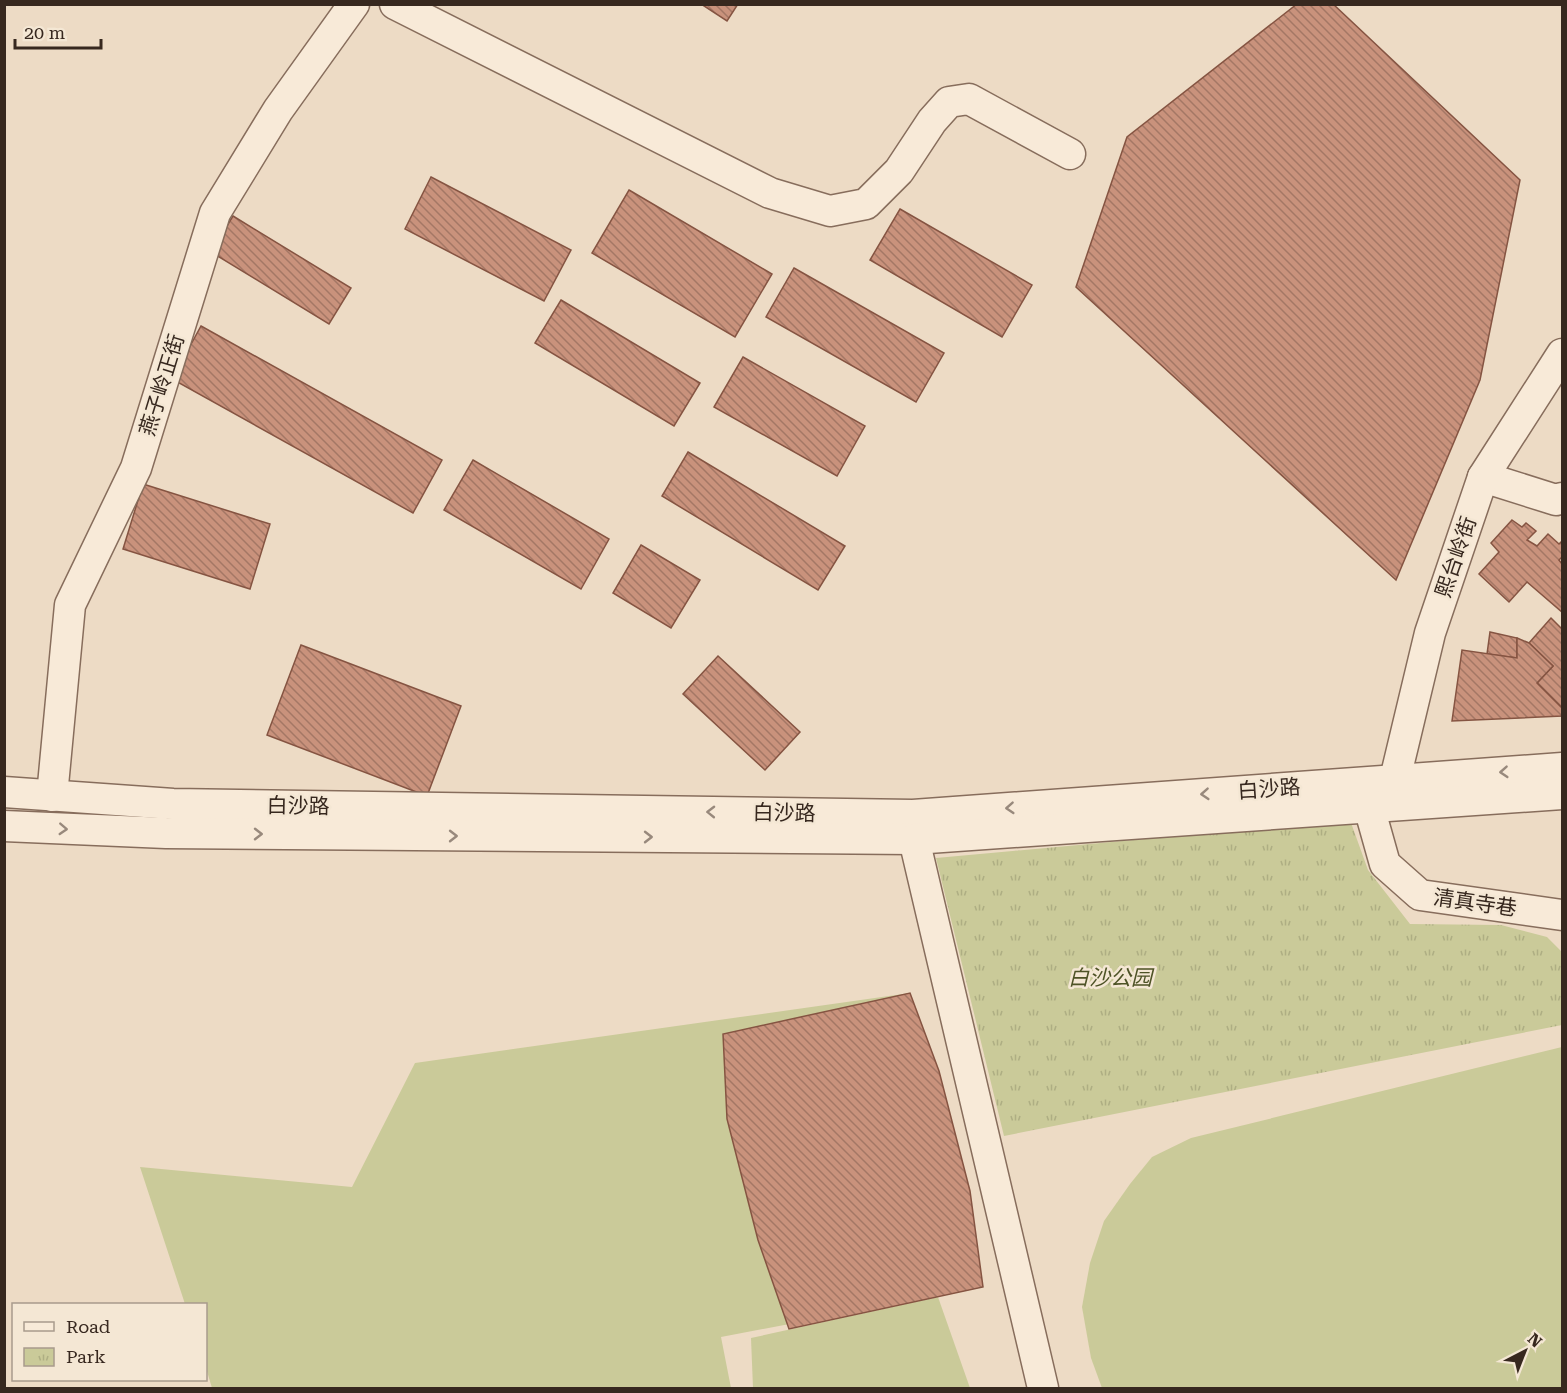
<svg xmlns="http://www.w3.org/2000/svg" width="1567" height="1393" font-family="'Roboto Serif','Noto Sans SC',serif">
	<style>
		.grass { fill: #caca99 }
		.park { fill: url(#park-tufts) }
		.building { fill: url(#building-back-hatch); stroke: #855442; stroke-width: 1.5 }
		.lines { fill: none; stroke-linecap: round; stroke-linejoin: round }
		.minor-casing { stroke: #876d5c; stroke-width: 33 }
		.minor { stroke: #f8ead8; stroke-width: 30 }
		.oneway { stroke: #98897c }
		.labels { text-anchor: middle; stroke-width: 5; stroke-linejoin: round; paint-order: stroke }
		.street-label { font-size: 21px; fill: #37281f; stroke: #f4e7d4 }
		.park-label { font-size: 21px; font-style: italic; fill: #4e5326; stroke: #f4e7d4 }
	</style>
	<defs>
		<pattern id="park-tufts" width="24" height="20" patternUnits="userSpaceOnUse" patternTransform="scale(1.5)"><rect width="24" height="20" fill="#caca99"/><path d="M3 7l-1-3M5 7V3M7 7l1-3M15 17l-1-3M17 17v-4M19 17l1-3" fill="none" stroke="#aeae83"/></pattern>
		<pattern id="building-back-hatch" width="6" height="6" patternUnits="userSpaceOnUse" patternTransform="scale(1.5)"><rect width="6" height="6" fill="#c9927c"/><path d="M-1 5l2 2M0 0l6 6M5-1l2 2" fill="none" stroke="#a47765"/></pattern>
	</defs>
	<rect width="100%" height="100%" fill="#eddbc5"/>
	<g class="grass">
		<path d="M910,993l73,294 -262,50 10,51h-519l-6,-20v-64h-21l-45,-137 212,20 63,-124z"/>
		<path d="M1562,1047v341h-460l-11,-30 -9,-51 8,-44 14,-42 26,-37 22,-27 39,-19z"/>
		<path d="M938,1297l32,91h-217l-2,-50z"/>
	</g>
	<path class="park" d="M1350,820l18,50 42,54 91,1 46,12 15,15v73l-558,111 -68,-278z"/>
	<g class="building">
		<path d="M701,4h37l-11,17z"/>
		<path d="M1297,4h36l187,176 -40,200 -84,200 -320,-293 51,-150z"/>
		<path d="M431,177l140,73 -27,51 -139,-72z"/>
		<path d="M629,190l143,84 -37,63 -143,-84z"/>
		<path d="M900,209l132,76 -30,52 -132,-77z"/>
		<path d="M233,216l118,72 -22,36 -118,-72z"/>
		<path d="M794,268l150,85 -28,49 -150,-85z"/>
		<path d="M561,300l139,83 -26,43 -139,-83z"/>
		<path d="M201,326l241,134 -29,53 -241,-134z"/>
		<path d="M743,357l122,69 -28,50 -123,-69z"/>
		<path d="M688,452l157,94 -27,44 -156,-94z"/>
		<path d="M473,460l136,79 -28,50 -137,-79z"/>
		<path d="M143,484l127,40 -20,65 -127,-40z"/>
		<path d="M1512,520l10,7 4,-4 10,8 -9,9 10,6 11,-12 11,10 3,-3v16l-3,3 3,4v48l-35,-30 -18,20 -30,-28 20,-22 -8,-9z"/>
		<path d="M641,545l59,35 -29,48 -58,-35z"/>
		<path d="M1551,618l11,11v79l-25,-25 16,-17 -24,-23z"/>
		<path d="M1490,632l27,6v20l-30,-4z"/>
		<path d="M1517,638l12,5 24,23 -16,17 25,25v8l-110,5 10,-71 55,8z"/>
		<path d="M301,645l160,61 -34,90 -160,-61z"/>
		<path d="M718,656l82,76 -35,38 -82,-76z"/>
		<path d="M910,993l29,78 31,120 13,96 -194,42 -31,-89 -31,-121 -4,-85z"/>
	</g>
	<g class="lines">
		<defs>
			<g id="minor">
				<path d="M395,4l375,189 60,18 36,-7 33,-33 33,-50 17,-19 20,-3 101,55"/>
				<path d="M1483,477l73,23 6,-2"/>
				<path d="M1395,779l35,-146 53,-156 79,-123"/>
				<path d="M4,792l169,12 740,11 649,-47"/>
				<path d="M52,796l18,-191 66,-137 79,-255 63,-103 76,-106"/>
				<path d="M1369,807l16,57 35,31 142,20"/>
				<path d="M4,826l162,7 748,6 648,-45"/>
				<path d="M914,839l129,549"/>
			</g>
		</defs>
		<use href="#minor" class="minor-casing"/>
		<use href="#minor" class="minor"/>
	</g>
	<defs><path id="oneway-chevron" d="M-2-3.5L2.5 0L-2 3.5" fill="none" stroke-width="1.6" stroke-linecap="round" stroke-linejoin="round" transform="scale(1.5)"/></defs>
	<g class="oneway">
		<use href="#oneway-chevron" transform="translate(1504 772) rotate(176)"/>
		<use href="#oneway-chevron" transform="translate(1205 794) rotate(176)"/>
		<use href="#oneway-chevron" transform="translate(1010 808) rotate(176)"/>
		<use href="#oneway-chevron" transform="translate(711 812) rotate(-179)"/>
		<use href="#oneway-chevron" transform="translate(63 829) rotate(3)"/>
		<use href="#oneway-chevron" transform="translate(258 834)"/>
		<use href="#oneway-chevron" transform="translate(453 836)"/>
		<use href="#oneway-chevron" transform="translate(648 837)"/>
	</g>
	<g class="labels">
		<g class="street-label">
			<text transform="translate(162 385) rotate(-73)" y="7">燕子岭正街</text>
			<text transform="translate(1456 557) rotate(-71)" y="7">熙台岭街</text>
			<text transform="translate(1269 789) rotate(-4)" y="7">白沙路</text>
			<text transform="translate(298 806) rotate(1)" y="7">白沙路</text>
			<text transform="translate(784 813) rotate(1)" y="7">白沙路</text>
			<text transform="translate(1475 903) rotate(8)" y="7">清真寺巷</text>
		</g>
		<g class="park-label">
			<text x="1110" y="985">白沙公园</text>
		</g>
	</g>
	<rect width="1567" height="1393" fill="none" stroke="#37281f" stroke-width="12"/>
	<rect x="12" y="1303" width="195" height="78" fill="#f4e7d4" stroke="#a89b8c" stroke-width="1.5"/>
	<rect x="24" y="1322" width="30" height="9" fill="#f8ead8" stroke="#a89b8c" stroke-width="1.5"/>
	<text x="66" y="1333" font-size="18" fill="#37281f">Road</text>
	<rect x="24" y="1348" width="30" height="18" fill="url(#park-tufts)" stroke="#a89b8c" stroke-width="1.5"/>
	<text x="66" y="1363" font-size="18" fill="#37281f">Park</text>
	<g transform="translate(1525 1351) rotate(42)" stroke="#f4e7d4" stroke-width="4.5" paint-order="stroke">
	<path d="M0-4.5L10 22L0 15L-10 22Z" fill="#37281f"/>
	<text y="-9" font-size="16" font-weight="bold" text-anchor="middle" fill="#37281f">N</text>
	</g>
	<path d="M15 39v9h86v-9" fill="none" stroke="#37281f" stroke-width="3"/>
	<text x="24" y="39" font-size="18" fill="#37281f" stroke="#f4e7d4" stroke-width="4.5" paint-order="stroke">20 m</text>
</svg>
